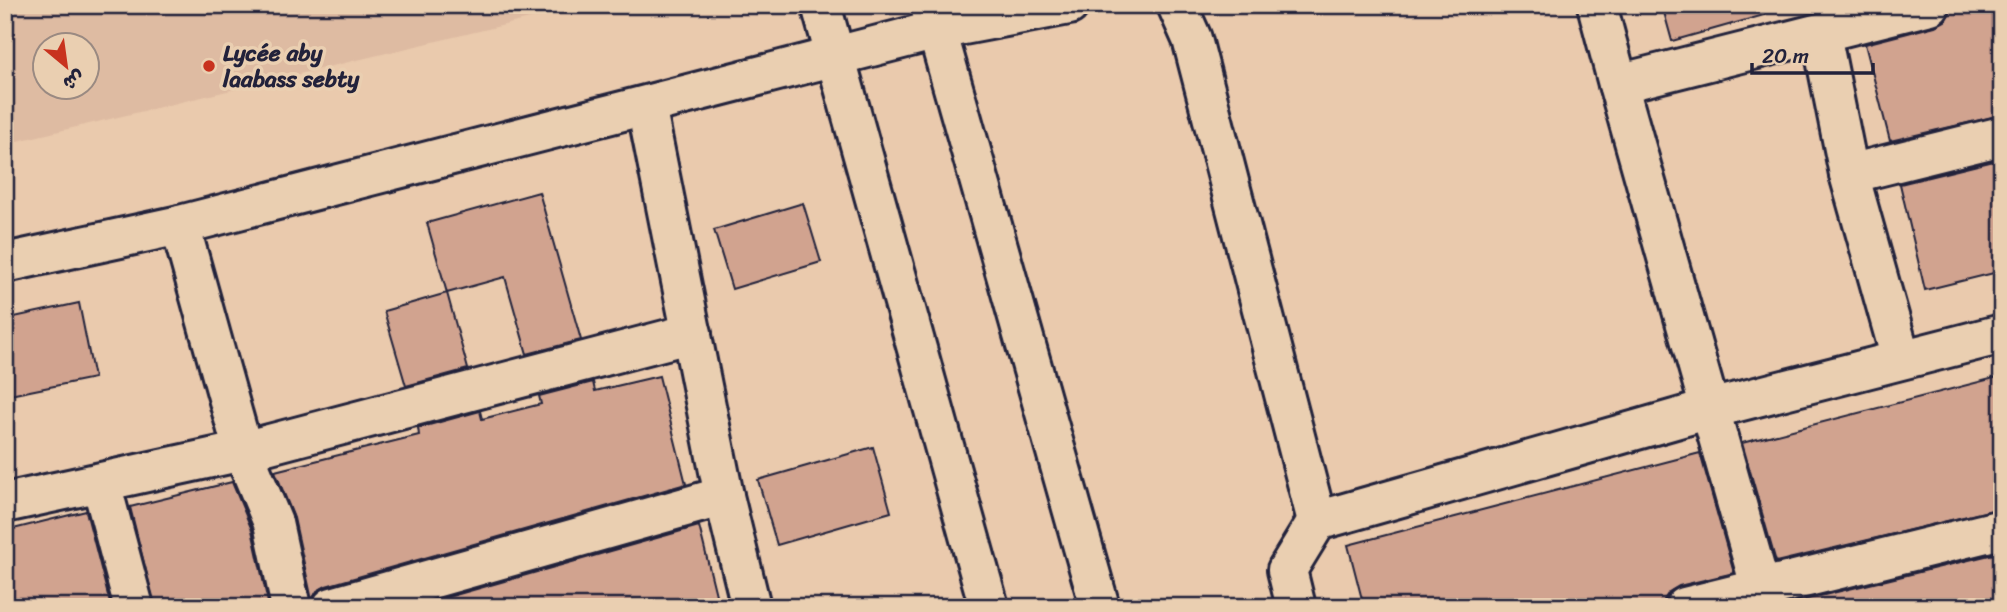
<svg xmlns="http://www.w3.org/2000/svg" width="2007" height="612" font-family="Sriracha,'Playpen Sans Arabic',sans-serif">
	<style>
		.built { fill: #debba2; fill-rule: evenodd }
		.building { fill: #d1a38f; stroke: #22223b; stroke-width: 2 }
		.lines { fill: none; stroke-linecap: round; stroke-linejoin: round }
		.minor-casing { stroke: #22223b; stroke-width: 44 }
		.minor { stroke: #eacfb1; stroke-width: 38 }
		.poi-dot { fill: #c8321e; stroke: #eacfb1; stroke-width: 2.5 }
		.labels { text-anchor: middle; stroke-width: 7; stroke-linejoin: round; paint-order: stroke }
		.poi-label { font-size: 23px; font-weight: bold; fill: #22223b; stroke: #eacfb1; text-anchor: start }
	</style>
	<rect width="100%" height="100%" fill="#eacaad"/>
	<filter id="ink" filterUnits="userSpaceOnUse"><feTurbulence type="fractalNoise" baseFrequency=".0143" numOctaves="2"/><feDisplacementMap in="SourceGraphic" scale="14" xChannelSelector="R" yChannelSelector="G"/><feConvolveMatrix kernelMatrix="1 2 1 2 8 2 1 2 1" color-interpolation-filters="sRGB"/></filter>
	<g filter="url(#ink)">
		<path class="built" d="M5,5h583l-583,139zM46,46h42v42h-42z"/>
		<g class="building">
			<path d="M1662,5h101l1,10 -92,26z"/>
			<path d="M1978,5h24v110l-112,26 -25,-97 70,-18 10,-5 6,-10z"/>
			<path d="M2002,159v112l-77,19 -25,-106z"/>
			<path d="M539,192l42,148 -54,14 -22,-77 -58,16 -20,-70z"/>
			<path d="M803,203l18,59 -89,27 -18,-59z"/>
			<path d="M447,293l21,76 -62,17 -22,-75z"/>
			<path d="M79,303l15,75 -89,18v-77z"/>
			<path d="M659,376l27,108 -360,102 -9,5 -5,9 -18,-82 -19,-47 144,-36 -1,-7 62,-17 2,8 59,-15 -2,-8 54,-14 2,9z"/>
			<path d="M2002,376v132l-226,54 -34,-119z"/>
			<path d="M873,447l18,65 -114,33 -19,-65z"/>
			<path d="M1700,453l34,120 -55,13 -10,6 -5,8v7h-300l-16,-62z"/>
			<path d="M232,482l20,48 17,77h-114l-25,-100z"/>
			<path d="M86,511l25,96h-106v-76z"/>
			<path d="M699,526l20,81h-306z"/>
			<path d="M2002,552v55h-215v-3z"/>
		</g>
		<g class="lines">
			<defs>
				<g id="minor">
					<path d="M821,5l168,602"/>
					<path d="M1177,5l15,34 125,482"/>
					<path d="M1597,5l21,79 312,-79"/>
					<path d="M930,6l170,601"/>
					<path d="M1821,34l28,140 153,-38"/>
					<path d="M1618,84l148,523"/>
					<path d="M646,106l78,390 27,111"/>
					<path d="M1849,174l52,185"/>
					<path d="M180,225l63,226 30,72 18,84"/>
					<path d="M5,263l175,-38 757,-195 132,-25"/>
					<path d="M101,483l33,124"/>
					<path d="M5,503l238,-52 449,-118"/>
					<path d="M332,607l392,-111"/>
					<path d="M1296,607l-9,-37 30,-49 393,-112 292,-75"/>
					<path d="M1685,607l317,-78"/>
				</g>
			</defs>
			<use href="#minor" class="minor-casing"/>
			<use href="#minor" class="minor"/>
		</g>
	</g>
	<circle class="poi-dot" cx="209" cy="66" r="7"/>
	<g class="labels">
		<g class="poi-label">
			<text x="223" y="61">Lycée aby<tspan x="223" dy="26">laabass sebty</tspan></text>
		</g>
	</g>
	<rect width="2007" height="612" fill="none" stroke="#eacfb1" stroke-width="28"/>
	<rect x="14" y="14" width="1979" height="584" fill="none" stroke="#22223b" stroke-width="2.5" filter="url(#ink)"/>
	<g transform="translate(66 66) rotate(151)"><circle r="33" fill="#eacfb1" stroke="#9a8a82" stroke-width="2"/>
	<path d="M0-5L12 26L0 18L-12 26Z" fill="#c8321e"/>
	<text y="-10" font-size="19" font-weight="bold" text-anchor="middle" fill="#22223b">ش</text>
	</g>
	<path d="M1752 63v10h121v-10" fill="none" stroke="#22223b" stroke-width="3.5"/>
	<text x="1762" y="63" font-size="21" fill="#22223b" stroke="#eacfb1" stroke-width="5" paint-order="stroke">20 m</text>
</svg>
